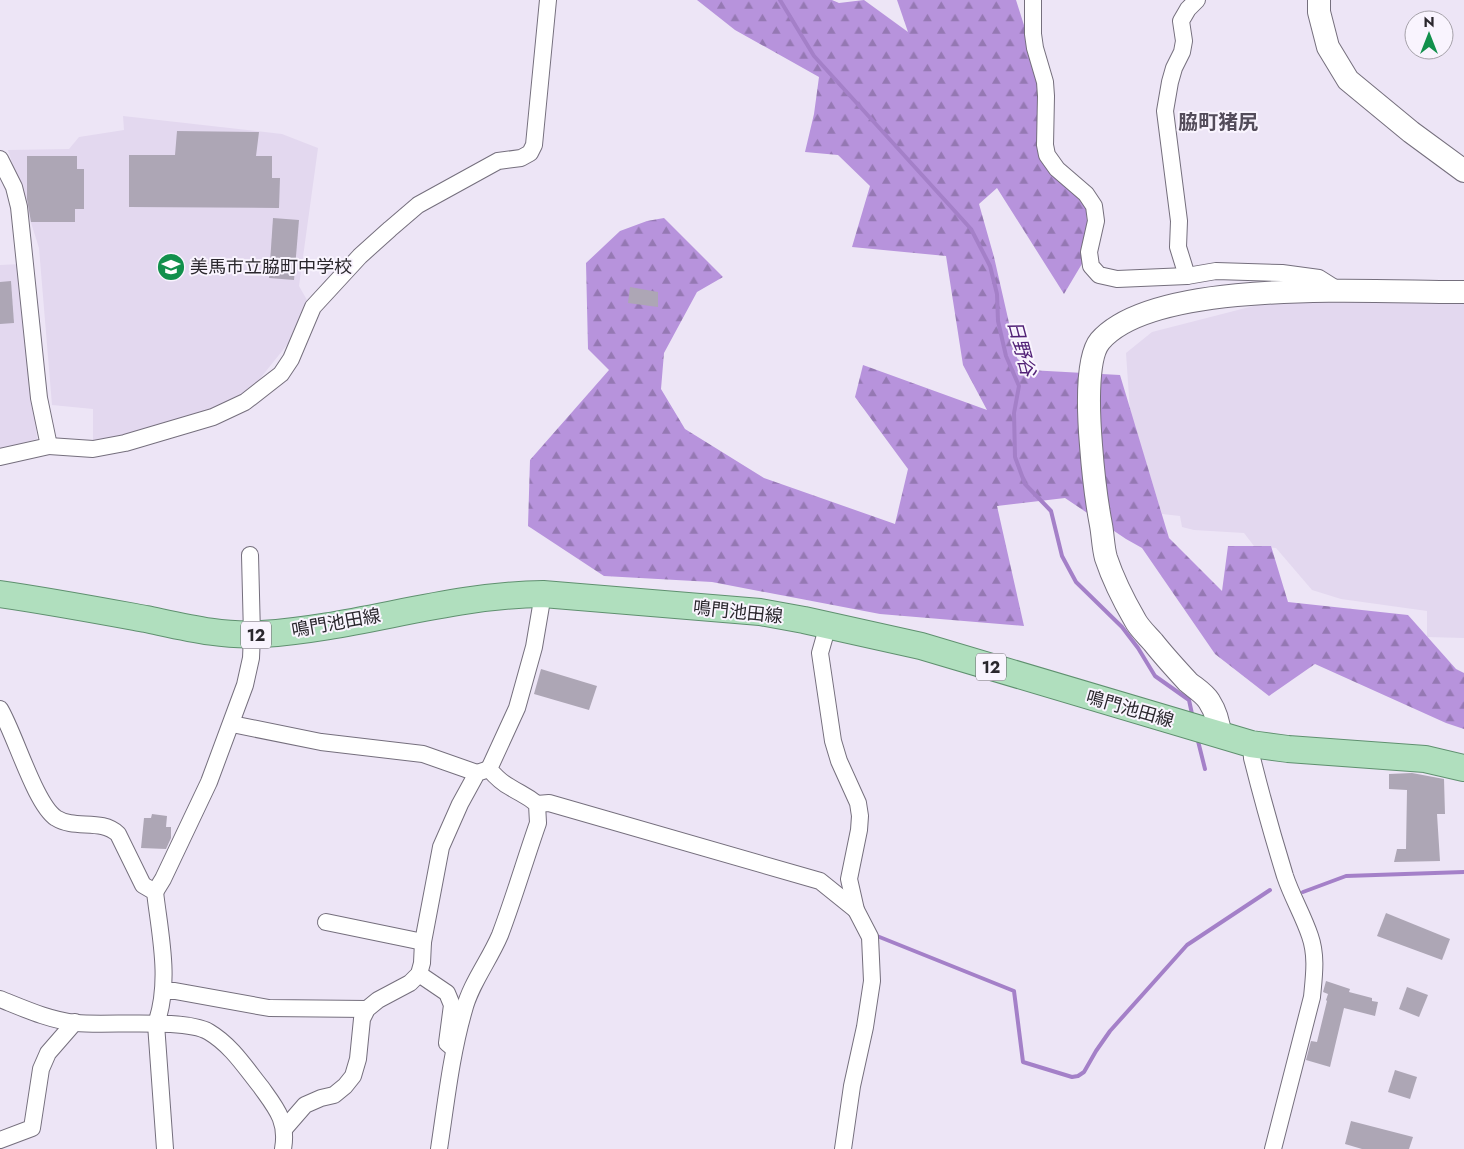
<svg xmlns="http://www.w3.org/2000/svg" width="1464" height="1149" font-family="Jost,'Noto Sans JP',sans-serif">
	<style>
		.built { fill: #e3d8ef }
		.forest { fill: url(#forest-firs) }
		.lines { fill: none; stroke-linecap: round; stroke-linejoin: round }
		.stream { stroke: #a480c8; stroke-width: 4 }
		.building { fill: #ada6b5 }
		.street-casing { stroke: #756f7d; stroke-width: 18 }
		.secondary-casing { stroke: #756f7d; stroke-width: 24 }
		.primary-casing { stroke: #5f906f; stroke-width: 28 }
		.street { stroke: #fff; stroke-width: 16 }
		.secondary { stroke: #fff; stroke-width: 22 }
		.primary { stroke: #b0dfbe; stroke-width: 26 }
		.labels { text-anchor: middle; stroke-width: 4; stroke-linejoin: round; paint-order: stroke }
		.shield { fill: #f9f4fe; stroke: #68646c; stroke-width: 1 }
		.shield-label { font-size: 16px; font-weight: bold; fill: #2a272d }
		.poi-label { font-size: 18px; fill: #2a272d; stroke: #f9f4fe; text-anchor: start }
		.street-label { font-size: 18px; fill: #2a272d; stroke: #f9f4fe }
		.water-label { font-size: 19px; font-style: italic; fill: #512176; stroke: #f9f4fe }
		.quarter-label { font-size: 20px; font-weight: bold; fill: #534c5a; stroke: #f9f4fe }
	</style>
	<defs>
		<pattern id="forest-firs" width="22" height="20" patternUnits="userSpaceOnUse" patternTransform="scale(1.25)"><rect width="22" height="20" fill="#b793dc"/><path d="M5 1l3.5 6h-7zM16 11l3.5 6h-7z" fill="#9578b3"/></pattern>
	</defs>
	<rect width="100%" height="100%" fill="#ede5f6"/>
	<g class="built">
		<path d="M123,116l159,18 36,14 -19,138 8,14 -16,40 -41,51 -31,18 -96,28 -30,5v-33l-41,-4 -13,-157 -31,-98 61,-1 10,-12 45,-7z"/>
		<path d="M21,264l16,175 -37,10v-184z"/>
		<path d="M1289,297l175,3v338l-37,-1v-26l-86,-12 -29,-9 -36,-42 -22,-2 -10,-13 -50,-3 -12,-3 -2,-11 -18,-2 -32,-103 -4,-58 26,-21z"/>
	</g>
	<path class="forest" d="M697,0h135l7,3 25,-3 44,32 -11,-32h119l19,60 5,61 2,42 43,28 4,61 -25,42 -67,-106 -18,16 15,53 23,101 12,12 91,5 49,163 53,53 6,-45h43l17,56 120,13 48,54 8,4v56l-18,-6 -131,-59 -46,32 -54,-42 -73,-106 -16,-9 -61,-41 -68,8 27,120 -144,-12 -168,-32 -108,-6 -76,-50 2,-66 79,-90 -21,-21 -2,-86 34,-32 27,-10 17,-3 59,59 -26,15 -33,61 -3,36 24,40 79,49 131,46 13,-55 -53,-72 8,-32 124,45 -24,-45 -17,-109 -94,-9 18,-61 -32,-31 -33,-3 9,-38 5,-37 -84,-47z"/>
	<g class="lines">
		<g class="stream">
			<path d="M780,0l34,56 157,173 19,37 7,28 1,27 8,35 13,30 -5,27 1,44 10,27 26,27 11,45 14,26 46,45 16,21 17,28 34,24 3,14"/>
			<path d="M1198,741l7,28"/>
			<path d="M1303,892l43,-16 118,-4"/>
			<path d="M877,936l137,55 9,71 49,15 6,-1 6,-4 12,-21 14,-20 77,-86 83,-55"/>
		</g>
	</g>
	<g class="building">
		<path d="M177,131l82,1 -3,24h16v22h8l-1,30 -150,-1v-52h46z"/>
		<path d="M27,156h50v13h7v40h-9v13h-44l-4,-23z"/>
		<path d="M273,218l26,2 -5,60 -25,-2z"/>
		<path d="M11,281l3,42 -14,1v-42z"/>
		<path d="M630,287l28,5v15l-30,-4z"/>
		<path d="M541,669l56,17 -8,24 -55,-16z"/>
		<path d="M1412,773l32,6 1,35h-8l3,47 -46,1 3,-13h9l1,-59 -18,-1v-15z"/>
		<path d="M152,814l15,2 -1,11h5v11l-5,11 -25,-1 3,-30h7z"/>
		<path d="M1386,913l64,26 -8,21 -65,-24z"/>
		<path d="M1326,981l24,8 -1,3 23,6v3l6,1 -3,14 -31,-8 -14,59 -24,-7 5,-19 6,1 10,-41 -1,-1 2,-6 -5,-2z"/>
		<path d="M1407,987l21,8 -9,22 -20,-8z"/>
		<path d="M1395,1070l22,7 -7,22 -22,-7z"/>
		<path d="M1351,1121l62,16 -4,12h-47l-17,-5z"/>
	</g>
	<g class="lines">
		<defs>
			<g id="street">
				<path d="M1033,0v34l2,14 10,34 1,14 -1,49 2,10 10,14 29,25 8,12 2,15 -7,31 2,14 8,9 18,4 70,-3 29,-5 66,2 37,5 19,12"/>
				<path d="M0,159l14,28 5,20 20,191 10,48 -49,11"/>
				<path d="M1187,276l-9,-29 1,-26 -14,-110 5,-29 4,-14 8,-16 2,-11 -3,-20 7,-12 9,-9"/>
				<path d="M49,446l44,3 32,-6 88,-26 32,-15 36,-28 10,-15 22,-52 47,-51 30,-27 28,-24 80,-44 23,-3 9,-5 4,-8 14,-145"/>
				<path d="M828,625l-8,28 13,88 6,20 19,42 2,13 -1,14 -10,49 7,31 14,27 2,44 -7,46 -13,59 -9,63"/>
				<path d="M0,709c15,25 35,95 56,109 19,12 45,0 62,16l25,51 12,7c5,43 16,89 1,132l9,125"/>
				<path d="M232,724l89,18 102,12 54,19"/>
				<path d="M1251,744l1,14c10,40 21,79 33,118 7,21 18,39 25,60 7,20 4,40 2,61l-39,152"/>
				<path d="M537,804l12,-1 271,78 36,29"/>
				<path d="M155,892l8,-13 46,-97 36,-97 6,-27 1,-23 -2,-80"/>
				<path d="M326,922l97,20"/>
				<path d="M419,974l28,19 5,12 -5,38 6,5"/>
				<path d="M164,991h11l94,17 98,1"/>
				<path d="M0,999c25,10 49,21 76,24 31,3 110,-5 133,9 22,13 36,35 52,55 15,21 27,34 22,62"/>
				<path d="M285,1128l20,-23 16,-7 13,-3 11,-9 8,-10 5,-17 4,-40 5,-10 11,-9 32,-17 9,-9 3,-11 1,-21 18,-95 19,-43 17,-31 12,-4"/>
				<path d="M0,1140l32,-12 9,-59 7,-16 27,-31"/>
				<path d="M439,1149c7,-46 12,-94 25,-139 7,-27 25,-49 36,-75 14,-37 25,-75 38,-112l-1,-19c-11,-9 -16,-10 -27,-17 -8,-4 -15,-11 -21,-18l28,-61 17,-61 9,-53"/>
			</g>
			<g id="secondary">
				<path d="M1319,0v12l9,35 20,33 63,52 53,39"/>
				<path d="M1220,735c-1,-13 -4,-23 -11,-34 -5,-8 -14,-13 -21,-19 -12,-13 -24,-26 -35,-40 -6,-7 -14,-14 -18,-22 -11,-19 -22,-41 -29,-62 -3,-11 -3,-22 -5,-33 -5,-26 -8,-53 -10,-80 -2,-24 -6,-86 9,-104 56,-65 282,-48 364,-49"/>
			</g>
			<path id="primary" d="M0,594c49,7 97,16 146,25 38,8 77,18 116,15 95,-6 186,-39 281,-40l217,18 44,8 117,26 330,98 37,5 137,10 39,9"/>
		</defs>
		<use href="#street" class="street-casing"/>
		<use href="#secondary" class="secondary-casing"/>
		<use href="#primary" class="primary-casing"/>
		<use href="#street" class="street"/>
		<use href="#secondary" class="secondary"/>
		<use href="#primary" class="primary"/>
	</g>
	<defs>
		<symbol id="school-disc" viewBox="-11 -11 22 22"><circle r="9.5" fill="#12904c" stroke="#f9f4fe"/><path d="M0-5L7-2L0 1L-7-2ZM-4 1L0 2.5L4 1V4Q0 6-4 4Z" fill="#fff"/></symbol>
	</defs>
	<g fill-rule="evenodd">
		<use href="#school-disc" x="155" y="251" width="32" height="32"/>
	</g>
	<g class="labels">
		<g class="shield">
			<rect x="241" y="621.5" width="30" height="27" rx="4"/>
			<rect x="976" y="653.5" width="30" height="27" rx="4"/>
		</g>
		<g class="shield-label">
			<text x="256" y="641">12</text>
			<text x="991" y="673">12</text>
		</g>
		<g class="poi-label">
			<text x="190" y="273">美馬市立脇町中学校</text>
		</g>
		<g class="street-label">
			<text transform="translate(738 612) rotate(6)" y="6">鳴門池田線</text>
			<text transform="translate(336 623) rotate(-10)" y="6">鳴門池田線</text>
			<text transform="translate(1130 709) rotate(16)" y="6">鳴門池田線</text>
		</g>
		<g class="water-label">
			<text transform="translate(1022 348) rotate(75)" y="7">日野谷</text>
		</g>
		<g class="quarter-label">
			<text x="1218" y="129">脇町猪尻</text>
		</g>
	</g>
	<g transform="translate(1429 35)"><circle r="24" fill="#f9f4fe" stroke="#a6a2aa"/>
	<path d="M0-4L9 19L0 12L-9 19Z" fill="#12904c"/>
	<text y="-8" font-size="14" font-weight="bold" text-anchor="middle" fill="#2a272d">N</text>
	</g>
</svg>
